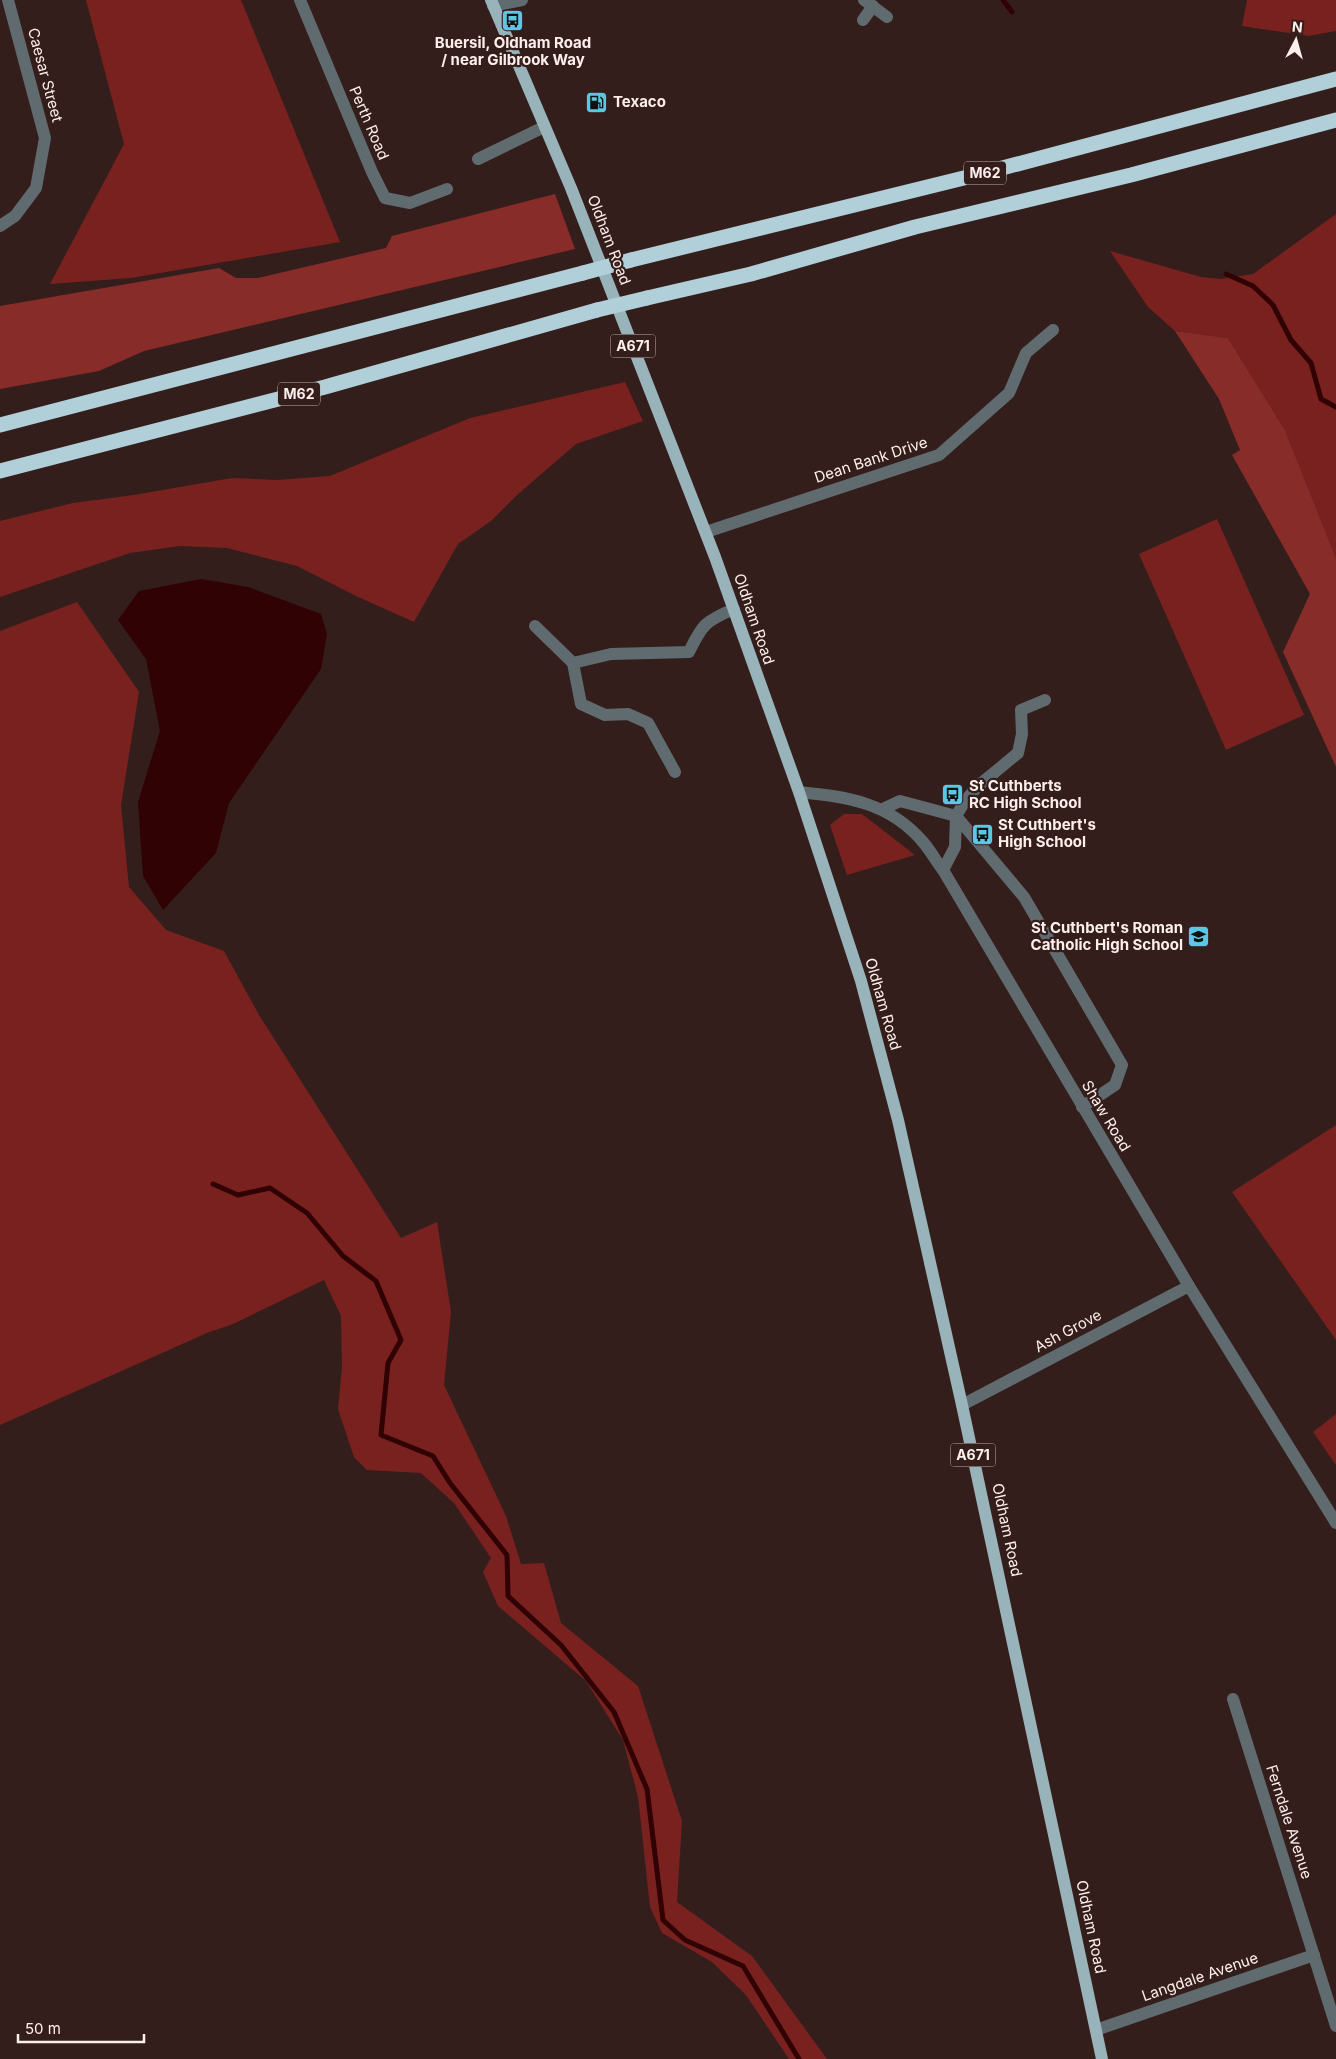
<svg xmlns="http://www.w3.org/2000/svg" width="1336" height="2059" font-family="Inter,sans-serif">
	<style>
		.green { fill: #79211f }
		.forest { fill: #882c29 }
		.water { fill: #300203 }
		.lines { fill: none; stroke-linecap: round; stroke-linejoin: round }
		.stream { stroke: #300203; stroke-width: 5 }
		.minor { stroke: #5f6b6f; stroke-width: 12 }
		.major { stroke: #99b3ba; stroke-width: 12 }
		.highway { stroke: #b0cfd8; stroke-width: 15 }
		.highway-bridge { stroke: #b0cfd8; stroke-width: 15 }
		.labels { text-anchor: middle; stroke-width: 4.5; stroke-linejoin: round; paint-order: stroke }
		.shield { fill: #341e1b; stroke: #c1b0ad; stroke-width: 1 }
		.shield-label { font-size: 14px; font-weight: bold; fill: #feeeec }
		.poi-label { font-size: 15px; font-weight: bold; fill: #feeeec; stroke: #341e1b; text-anchor: start }
		.street-label { font-size: 15px; fill: #feeeec; stroke: #341e1b }
	</style>
	<rect width="100%" height="100%" fill="#341e1b"/>
	<g class="green">
		<path d="M86,0h155l99,242 -209,36 -81,6 74,-140z"/>
		<path d="M1247,0h89v31l-27,5 -67,-10z"/>
		<path d="M1336,214v344l-51,-128 -57,-92 -53,-7 -27,-24 -38,-56 91,26 20,2 32,-5z"/>
		<path d="M625,382l18,39 -67,23 -60,52 -25,25 -33,23 -44,78 -58,-26 -59,-30 -70,-18 -47,-2 -50,7 -130,44v-76l73,-18 61,-8 98,-17 45,2 53,-4 140,-58z"/>
		<path d="M1217,519l87,196 -78,35 -87,-196z"/>
		<path d="M77,602l62,90 -18,113 8,82 37,43 58,21 35,64 142,223 36,-16 14,90 -7,73 62,131 15,48 23,-1 17,60 77,63 44,135 -5,81 75,54 75,103h-38l-43,-64 -34,-33 -50,-29 -12,-26 -12,-110 -15,-57 -37,-59 -88,-75 -15,-34 8,-14 -37,-55 -33,-30 -54,-3 -13,-13 -16,-48 4,-42 -1,-51 -17,-36 -91,44 -26,9 -207,92v-794z"/>
		<path d="M844,814h18l53,41 -68,20 -17,-50z"/>
		<path d="M1336,1125v215l-104,-148z"/>
		<path d="M1336,1414v51l-23,-33z"/>
	</g>
	<g class="forest">
		<path d="M555,194l20,55 -431,102 -45,20 -99,18v-83l219,-38 17,10h22l128,-30 6,-12z"/>
		<path d="M1175,331l53,7 57,92 51,128v209l-53,-115 27,-58 -78,-139 8,-5 -21,-51z"/>
	</g>
	<path class="water" d="M201,579l47,8 73,27 6,20 -6,35 -92,134 -13,50 -53,57 -20,-34 -5,-74 22,-71 -14,-72 -28,-39 21,-29z"/>
	<g class="lines">
		<g class="stream">
			<path d="M1003,0l9,12"/>
			<path d="M1226,274l27,12 20,19 18,35 20,23 10,36 15,8"/>
			<path d="M213,1184l25,11 32,-7 37,25 36,43 33,25 25,59 -13,23 -7,72 52,21 17,27 57,72 1,41 53,49 53,67 33,77 16,131 22,20 58,26 56,93"/>
		</g>
		<g class="minor">
			<path d="M300,0l72,172 13,26 25,5 37,-14"/>
			<path d="M864,0l23,17"/>
			<path d="M493,6l29,-6"/>
			<path d="M863,20l10,-14"/>
			<path d="M478,159l66,-32"/>
			<path d="M0,226l15,-10 21,-28 9,-50 -37,-138"/>
			<path d="M706,532l233,-77 70,-62 17,-40 27,-23"/>
			<path d="M535,626l38,37 8,41 24,11 23,-1 20,9 27,49"/>
			<path d="M573,663l38,-9 78,-2c13,-27 16,-31 45,-43"/>
			<path d="M799,792c48,5 90,10 124,50 7,8 13,19 20,28l246,416 147,237"/>
			<path d="M883,809l17,-8 56,15 68,81 98,168 -7,20 -33,22"/>
			<path d="M943,870l12,-23 1,-31 9,-15 13,-15 40,-33 4,-19 -1,-24 24,-10"/>
			<path d="M962,1405l227,-119"/>
			<path d="M1233,1699l103,327"/>
			<path d="M1096,2030l218,-75"/>
		</g>
		<path class="major" d="M491,0l80,188 144,369 84,235 62,189 37,139 64,285 140,654"/>
		<g class="highway">
			<path d="M631,260l349,-86 356,-95"/>
			<path d="M647,298l104,-24 164,-47 216,-52 205,-55"/>
			<path d="M0,425l583,-152"/>
			<path d="M0,471l325,-84 272,-77"/>
		</g>
		<g class="highway-bridge">
			<path d="M583,273l48,-13"/>
			<path d="M597,310l50,-12"/>
		</g>
	</g>
	<defs>
		<symbol id="bus-square" viewBox="-11 -11 22 22"><rect x="-9" y="-9" width="18" height="18" rx="4" fill="#59c8e4" stroke="#341e1b"/><path d="M-5-6H5V4H4V6H2V4H-2V6H-4V4H-5ZM-3.5-4V0h7V-4ZM-3.5 1.2v1.5H-2V1.2ZM2 1.2v1.5H3.5V1.2Z" fill="#111"/></symbol>
		<symbol id="fuel-square" viewBox="-11 -11 22 22"><rect x="-9" y="-9" width="18" height="18" rx="4" fill="#59c8e4" stroke="#341e1b"/><path d="M-5.5-6h7V0h2V4h1.3V-2.5L3-4.5l.8-.8L6-3V5H2.5V1h-1V6h-7ZM-4.2-4.7v3.2H.2V-4.7Z" fill="#111"/></symbol>
		<symbol id="school-square" viewBox="-11 -11 22 22"><rect x="-9" y="-9" width="18" height="18" rx="4" fill="#59c8e4" stroke="#341e1b"/><path d="M0-5L7-2L0 1L-7-2ZM-4 1L0 2.5L4 1V4Q0 6-4 4Z" fill="#111"/></symbol>
	</defs>
	<g fill-rule="evenodd">
		<use href="#bus-square" x="500" y="8" width="25" height="25"/>
		<use href="#fuel-square" x="584" y="90" width="25" height="25"/>
		<use href="#bus-square" x="940" y="782" width="25" height="25"/>
		<use href="#bus-square" x="970" y="822" width="25" height="25"/>
		<use href="#school-square" x="1186" y="924" width="25" height="25"/>
	</g>
	<g class="labels">
		<g class="shield">
			<rect x="964" y="161.5" width="42" height="23" rx="4"/>
			<rect x="610.5" y="334.5" width="45" height="23" rx="4"/>
			<rect x="278" y="382.5" width="42" height="23" rx="4"/>
			<rect x="950.5" y="1443.5" width="45" height="23" rx="4"/>
		</g>
		<g class="shield-label">
			<text x="985" y="178">M62</text>
			<text x="633" y="351">A671</text>
			<text x="299" y="399">M62</text>
			<text x="973" y="1460">A671</text>
		</g>
		<g class="poi-label">
			<text x="513" y="48" text-anchor="middle">Buersil, Oldham Road<tspan x="513" dy="17">/ near Gilbrook Way</tspan></text>
			<text x="613" y="107">Texaco</text>
			<text x="969" y="791">St Cuthberts<tspan x="969" dy="17">RC High School</tspan></text>
			<text x="998" y="830">St Cuthbert's<tspan x="998" dy="17">High School</tspan></text>
			<text x="1183" y="933" text-anchor="end">St Cuthbert's Roman<tspan x="1183" dy="17">Catholic High School</tspan></text>
		</g>
		<g class="street-label">
			<text transform="translate(45 75) rotate(75)" y="5">Caesar Street</text>
			<text transform="translate(369 123) rotate(67)" y="5">Perth Road</text>
			<text transform="translate(609 240) rotate(69)" y="5">Oldham Road</text>
			<text transform="translate(871 460) rotate(-18)" y="5">Dean Bank Drive</text>
			<text transform="translate(754 619) rotate(71)" y="5">Oldham Road</text>
			<text transform="translate(883 1004) rotate(74)" y="5">Oldham Road</text>
			<text transform="translate(1106 1116) rotate(59)" y="5">Shaw Road</text>
			<text transform="translate(1068 1331) rotate(-28)" y="5">Ash Grove</text>
			<text transform="translate(1007 1530) rotate(78)" y="5">Oldham Road</text>
			<text transform="translate(1289 1822) rotate(72)" y="5">Ferndale Avenue</text>
			<text transform="translate(1091 1927) rotate(78)" y="5">Oldham Road</text>
			<text transform="translate(1200 1977) rotate(-19)" y="5">Langdale Avenue</text>
		</g>
	</g>
	<g transform="translate(1296 40) rotate(6)" stroke="#341e1b" stroke-width="4" paint-order="stroke">
	<path d="M0-4L9 19L0 12L-9 19Z" fill="#feeeec"/>
	<text y="-8" font-size="14" font-weight="bold" text-anchor="middle" fill="#feeeec">N</text>
	</g>
	<path d="M18 2034v8h126v-8" fill="none" stroke="#feeeec" stroke-width="2.5"/>
	<text x="25" y="2034" font-size="15" fill="#feeeec" stroke="#341e1b" stroke-width="4" paint-order="stroke">50 m</text>
</svg>
